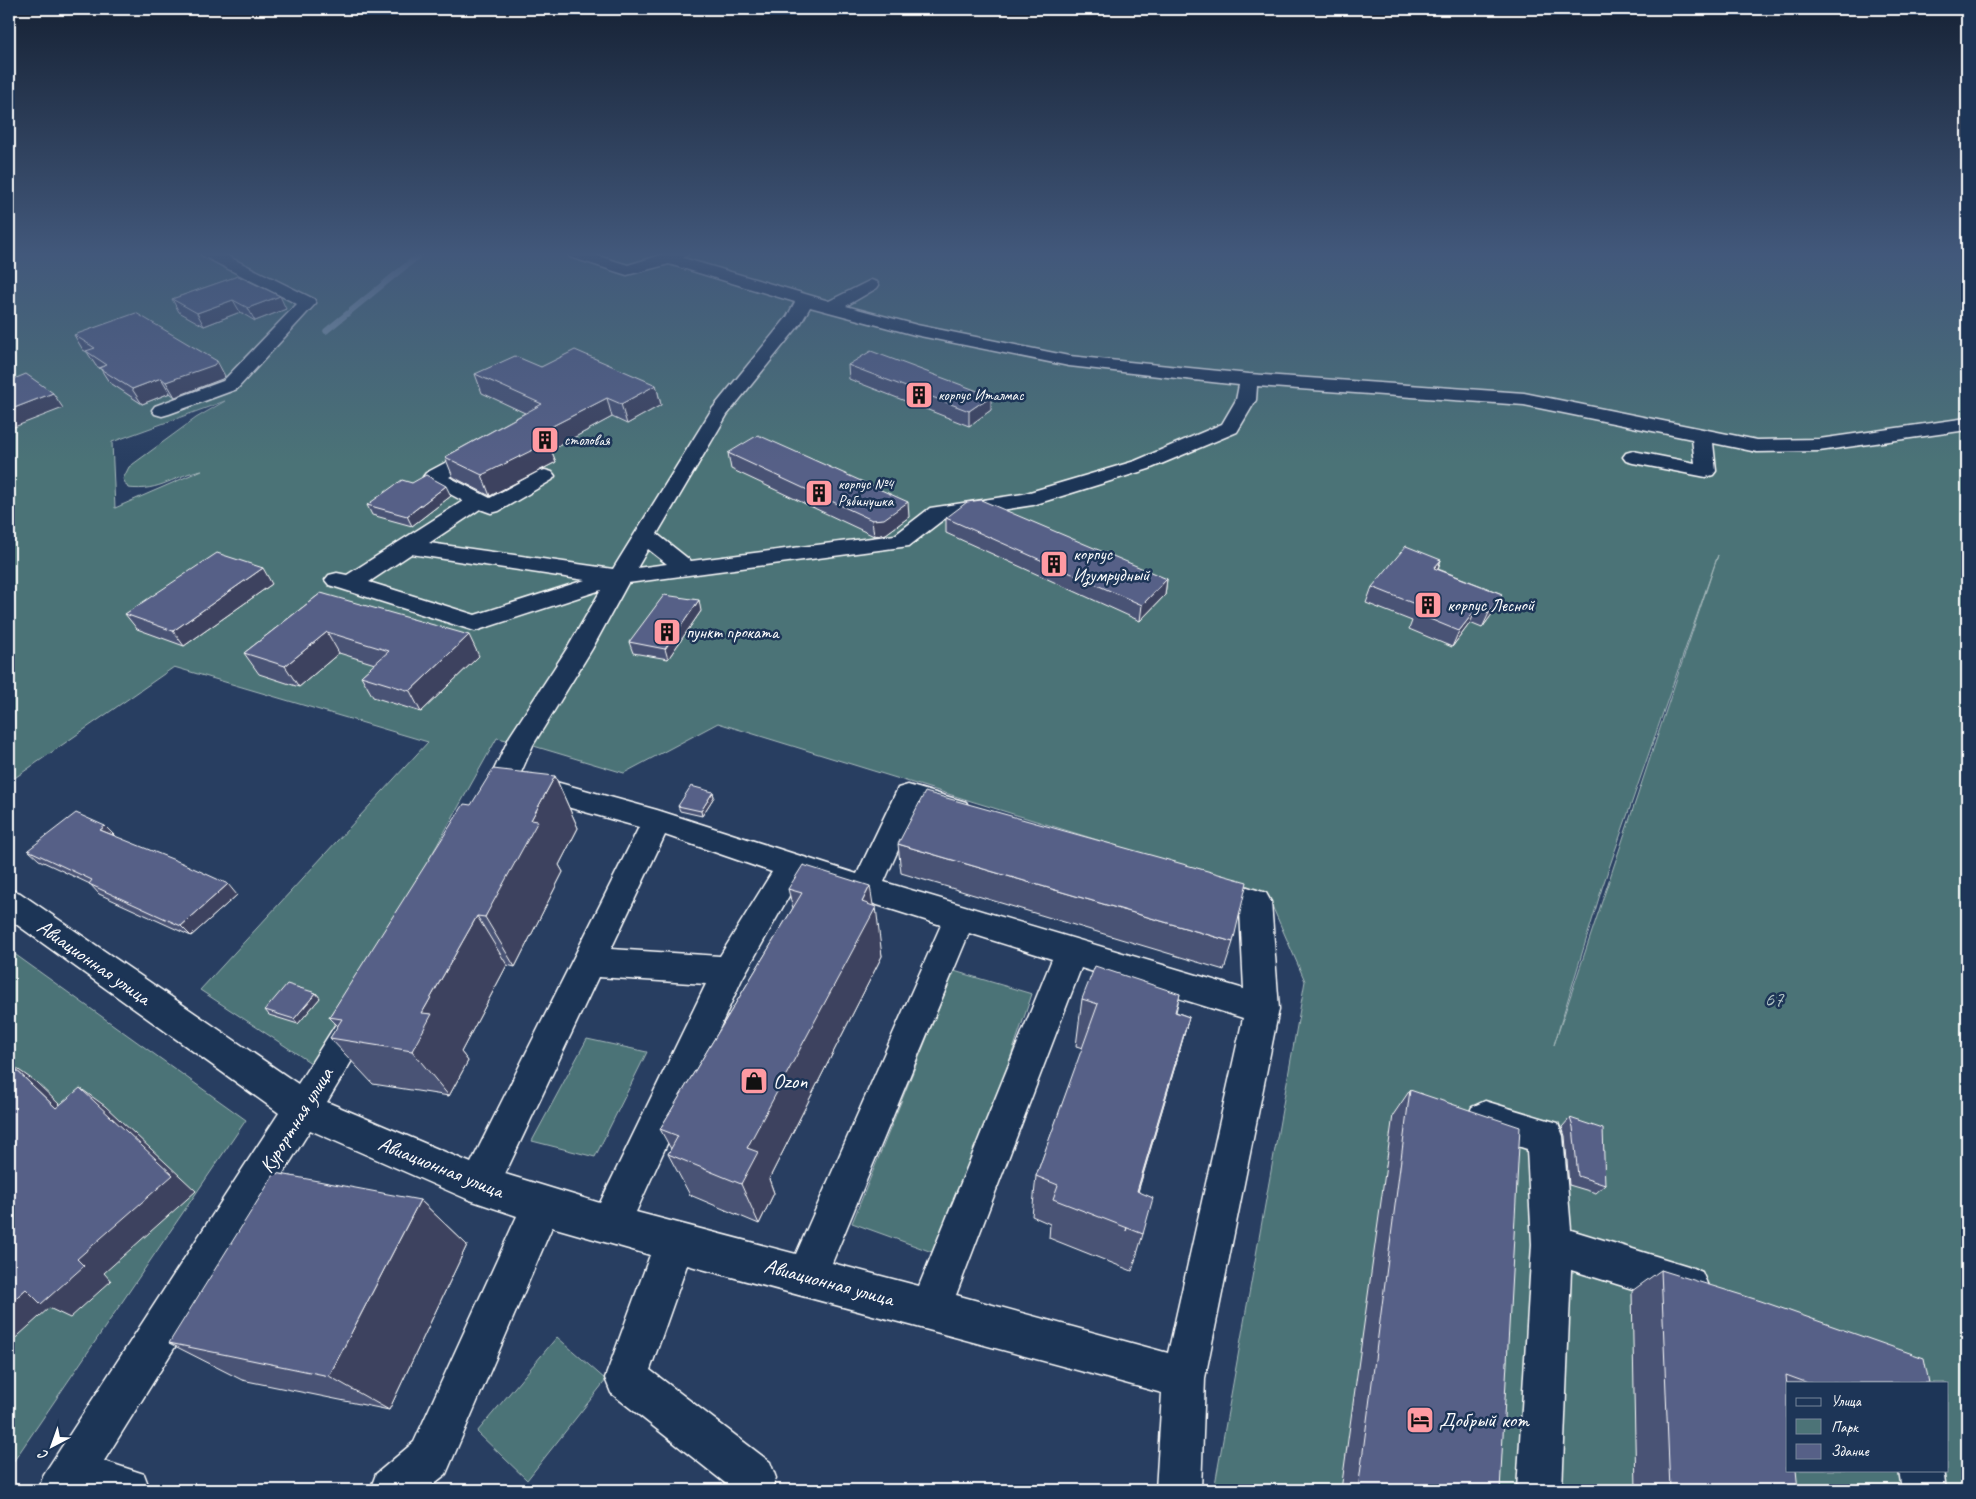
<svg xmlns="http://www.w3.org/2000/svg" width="1976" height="1499" font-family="Caveat,sans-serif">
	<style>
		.green { fill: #4c7377; stroke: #a6b9bb; fill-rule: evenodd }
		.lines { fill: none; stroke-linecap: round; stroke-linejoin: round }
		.stream { stroke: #8fa9b9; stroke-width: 5.5 }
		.minor-casing { stroke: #fff; stroke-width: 3 }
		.minor { fill: #1d3557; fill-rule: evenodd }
		.wall { fill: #4a5374; stroke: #fff }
		.shaded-wall { fill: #3c435e; stroke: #fff }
		.building { fill: #566087; stroke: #fff }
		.labels { text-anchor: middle; stroke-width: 5; stroke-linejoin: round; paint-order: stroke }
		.far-poi-label { font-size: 15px; fill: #fff; stroke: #1d3557; text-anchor: start }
		.poi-label { font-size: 18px; fill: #fff; stroke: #1d3557; text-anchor: start }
		.near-street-label { font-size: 21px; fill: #fff; stroke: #1d3557 }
		.near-park-label { font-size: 21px; fill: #aec0c2; stroke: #1d3557 }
		.near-poi-label { font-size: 21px; fill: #fff; stroke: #1d3557; text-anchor: start }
	</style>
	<rect width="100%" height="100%" fill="#283e61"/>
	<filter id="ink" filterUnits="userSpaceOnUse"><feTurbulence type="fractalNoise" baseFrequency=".02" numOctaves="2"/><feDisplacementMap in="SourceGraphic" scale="10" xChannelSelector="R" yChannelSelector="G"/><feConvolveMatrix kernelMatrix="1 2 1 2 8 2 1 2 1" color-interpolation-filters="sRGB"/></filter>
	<g filter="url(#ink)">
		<g class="green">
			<path d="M9,252h1958v1238h-753l91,-509 -39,-89 -548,-169 -94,50 -97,-29 -30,-6 -183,327 -114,-75 228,-248 -254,-75 -165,115zM225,401l-29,17 -67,49 -6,12 5,9c33,4 47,-13 74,-18l-87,38 -3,-66zM1718,555l-164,490 48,-157zM1787,1383h160v87h-160z"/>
			<path d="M9,950l237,170 -237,348z"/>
			<path d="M954,971l78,23 -89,262 -91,-33z"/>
			<path d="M587,1039l60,13 -52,105 -63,-16z"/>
			<path d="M557,1337l49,43 -79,100 -50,-48z"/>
		</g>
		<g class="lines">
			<path class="stream" d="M326,331l97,-79"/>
			<defs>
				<g id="minor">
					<path d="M199,252h20l95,47 2,4 -79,86 -68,25 -7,2 -7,-2 -3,-4 3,-4 68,-25 74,-77 -96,-49z"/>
					<path d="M570,252h15l43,13 43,-13h20l-8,6 146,43 42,-21 6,2 2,3 -2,3 -31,18 71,19 152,31 180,18 275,19 233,47 62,-1 148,-21v12l-148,21 -62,1 -44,-9 3,28 -3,4 -7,2 -73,-14 -7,-2 -3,-4 3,-4 7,-2 62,12 -3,-24 -168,-34 -267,-19 -1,14 -19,32 -88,37 -116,36 -89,14 -35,27 -281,37 -36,66 -59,96 -14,32 8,-3 130,36 200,64 41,-86 10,-3 58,17 4,8 -4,8 -10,3 -40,-12 -32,73 360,107 -4,-79 -44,-14 -4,-9 4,-9 11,-4 59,19 5,9 8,107 -74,369 -4,112h-45l6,-97 -475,-128 -37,105 120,92 6,16 -5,12h-37l-123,-97 -6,-15 45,-123 -98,-28 -106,247 -20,16h-56l6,-16 38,-32 103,-226 -50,-17 -157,-69 -206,331 40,13 6,16h-112l6,-16 235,-361 -270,-194v-30l11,4 278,191 50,-79 12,-4 12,4 5,11 -5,11 -45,75 144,61 168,-336 -122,-34 -3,-7 -16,26 -10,3 -10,-3 -4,-8 18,-30 18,-38 58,-89 33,-57 -126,41 -146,-46 -4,-5 4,-5 8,-2 10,2 116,-74 -37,-20 -3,-4 3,-4 49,-26 7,-2 7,2 3,4 -3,4 -40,22 41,21 48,-26 7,-2 7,2 3,4 -3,4 -53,31 -8,2 -11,-4 -51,34 184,26 99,-160 75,-92 8,-15 -126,-38 -42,11 -57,-18 -2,-3zM810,307l105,28 154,31 170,19 -3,15 -14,24 -87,37 -112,33 -93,14 -35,27 -204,26 -34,-27 70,-119 74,-92zM648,549l19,15 -30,4zM411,554l174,26 -110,35 -106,-33zM665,835l107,37 -52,84 -109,-7zM798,880l143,45 -145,329 -160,-42 106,-233zM969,933l83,26 -133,327 -87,-23zM1081,968l162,50 -75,335 -212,-58zM598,977l108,7 -106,219 -95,-29z"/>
					<path d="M1485,1101l73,22 5,13 8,94 117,36 14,6 6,14 -6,14 -14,6 -117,-36 -9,220h-45l15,-246 -5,-95 -55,-18 -5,-12 5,-12z"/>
					<path d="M1899,1470h44l3,20h-44z"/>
				</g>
			</defs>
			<use href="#minor" class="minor-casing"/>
			<use href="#minor" class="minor"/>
		</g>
		<g class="wall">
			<path d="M238,276l48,33 -31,12 -15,-9 -36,14 -25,-14 -7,-13z"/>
			<path d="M74,335l151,41 -3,3 -47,18 -5,-4 -28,11 -33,-22 -9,-14 -4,-2 -9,-14 -4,-2z"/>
			<path d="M848,365l143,45 -22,16 -120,-47z"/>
			<path d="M541,367l115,18 5,20 -34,19 -15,-7 -61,33 5,12 -66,34 -37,-19 -8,-20 80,-44 -43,-20 -7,-19z"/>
			<path d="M728,453l181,64 -23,17 -12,2 -143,-67z"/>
			<path d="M412,483l39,13 -39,30 -40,-11 -5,-10z"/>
			<path d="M946,518l221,61 -2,16 -25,26 -194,-88z"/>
			<path d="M1441,560l-3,9 64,25 -7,16 -13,18 -12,-5 -18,24 -43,-18 3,-8 -46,-18 6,-16z"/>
			<path d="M272,584l-88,62 -47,-17 -12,-15z"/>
			<path d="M321,593l158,63 -58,56 -48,-15 -12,-21 14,-12 -36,-11 -40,34 -40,-13 -15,-21z"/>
			<path d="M701,611l-33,48 -35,-6 -4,-11z"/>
			<path d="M555,776l23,52 -19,37 4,7 -48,95 -8,-2 -46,87 7,9 -19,35 -76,-12 -43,-46 8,-12 -9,-9 142,-212z"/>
			<path d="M713,792l1,5 -12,19 -22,-5 -2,-5z"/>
			<path d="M114,836l123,59 -46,41 -92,-42 -9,-10 -51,-24 -11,-10z"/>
			<path d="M898,844l335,98 -9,28 -323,-97z"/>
			<path d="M788,889l85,17 9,50 -113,223 5,14 -15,31 -69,-29 -22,-41 3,-5 -11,-20 133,-221z"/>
			<path d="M316,993l4,5 -22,26 -29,-9 -4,-5z"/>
			<path d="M1180,994l-4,18 13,5 -13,46 -38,129 5,42 -11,37 -83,-33 1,-14 -18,-8 4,-40 47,-128 -7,-2 6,-47z"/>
			<path d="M1410,1090l90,400h-159l52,-375z"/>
			<path d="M1570,1118l35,67 -9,8 -27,-8 -4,-49 -3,-9z"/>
			<path d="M420,1200l47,45 -78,165 -147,-30 -73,-37z"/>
			<path d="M1661,1270l268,113h-142v87l11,20h-162l-4,-199z"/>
		</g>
		<g class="shaded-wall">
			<path d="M280,296l6,13 -31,12 -7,-13z"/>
			<path d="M233,300l7,12 -36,14 -7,-13z"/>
			<path d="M217,361l8,15 -3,3 -47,18 -9,-15z"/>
			<path d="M161,378l9,15 -28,11 -10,-15z"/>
			<path d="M656,385l5,20 -34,19 -6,-20z"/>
			<path d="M53,393l10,15 -54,21v-19z"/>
			<path d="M991,396v14l-22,16v-15z"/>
			<path d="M607,398l5,19 -61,33 5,12 -66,34 -8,-21 53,-40z"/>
			<path d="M446,486l5,10 -39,30 -5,-10z"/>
			<path d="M908,502l1,15 -23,17 -12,2 -2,-16z"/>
			<path d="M1441,560l-6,15 -1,-7z"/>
			<path d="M263,568l9,16 -88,62 -11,-15z"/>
			<path d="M1167,579l-2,16 -25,26 2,-16z"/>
			<path d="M1502,594l-7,16 -13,18 7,-15z"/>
			<path d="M699,600l2,11 -33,48 -3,-10z"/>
			<path d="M1477,608l-7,15 -18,24 7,-16z"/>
			<path d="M327,632l12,21 -40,34 -14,-21z"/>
			<path d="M469,635l10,21 -58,56 -11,-21z"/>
			<path d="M555,776l23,52 -19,37 4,7 -48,95 -30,-50 46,-97z"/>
			<path d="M713,792l1,5 -12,19 -1,-5z"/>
			<path d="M105,826l10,10 -15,-6z"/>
			<path d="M228,884l9,11 -46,41 -10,-10z"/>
			<path d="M870,886l4,25 2,-4 6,49 -113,223 5,14 -15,31 -18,-40 6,-36 115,-246z"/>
			<path d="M477,916l30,49 -46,87 7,9 -19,35 -37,-45 10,-38z"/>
			<path d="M316,993l4,5 -22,26 -4,-5z"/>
			<path d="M1189,1017l-13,46 -50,168 11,-40z"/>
			<path d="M10,1064l26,18 45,43 -25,-17z"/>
			<path d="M80,1088l25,18 91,85 -92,82 7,8 -41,37 -21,-10 -40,36v-40l17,-15 51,-30z"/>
			<path d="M420,1200l47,45 -78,165 -60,-34z"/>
		</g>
		<g class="building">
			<path d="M238,276l42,20 -32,12 -15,-8 -36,13 -25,-14z"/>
			<path d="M136,313l81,48 -3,4 -48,17 -5,-4 -29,11 -33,-21 8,-3 -21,-14 9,-3 -21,-13z"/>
			<path d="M575,350l81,35 -35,19 -14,-6 -72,37 14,7 -67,33 -37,-18 97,-53 -67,-30 40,-18 26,11z"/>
			<path d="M871,351l120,45 -22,15 -121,-46z"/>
			<path d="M26,374l27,19 -44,17v-29z"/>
			<path d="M758,435l150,67 -24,17 -12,1 -144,-67z"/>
			<path d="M426,475l20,11 -39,30 -40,-11 35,-25 10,3z"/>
			<path d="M981,500l186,79 -25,26 -196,-87 21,-16z"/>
			<path d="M1406,546l35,14 -7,8 68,26 -13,19 -12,-5 -18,23 -44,-18 5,-7 -48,-19z"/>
			<path d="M217,553l46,15 -90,63 -48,-17z"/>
			<path d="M321,593l148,42 -59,56 -49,-15 28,-25 -62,-19 -42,34 -41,-13z"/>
			<path d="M664,595l35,5 -34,49 -36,-7z"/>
			<path d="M493,769l62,7 -24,44 7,1 -53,96 -8,-1 -55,97 10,1 -20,37 -82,-13 12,-19 -13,-2 135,-213 7,1z"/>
			<path d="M691,786l22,6 -12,19 -23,-5z"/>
			<path d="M925,792l322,90 -14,60 -335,-98z"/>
			<path d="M76,813l29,13 -5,4 82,33 46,21 -47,42 -92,-42 3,-4 -64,-30z"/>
			<path d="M803,865l67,21 -8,16 14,5 -129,241 11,4 -17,32 -73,-30 10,-18 -18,-7 142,-236 -14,-4z"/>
			<path d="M1095,966l85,28 -5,18 14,5 -52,174 16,7 -10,36 -90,-35 5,-14 -22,-9 62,-172 -16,-5z"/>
			<path d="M287,984l29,9 -22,26 -29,-9z"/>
			<path d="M10,1064l46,44 24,-20 93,87 -96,84 7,7 -43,38 -15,-15 -17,15v-239z"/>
			<path d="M1410,1090l110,37 -20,363h-142z"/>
			<path d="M1570,1118l33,11 2,56 -27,-9 -5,-49z"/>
			<path d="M275,1173l145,27 -91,176 -160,-33z"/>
			<path d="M1661,1270l100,31 163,57 5,25h-121l-22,-8 1,12v83h9l2,20h-128z"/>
		</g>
	</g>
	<linearGradient id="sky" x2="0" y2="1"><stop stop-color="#162235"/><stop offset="0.55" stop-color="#42587b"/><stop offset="1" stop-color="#42587b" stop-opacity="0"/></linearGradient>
	<rect width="1976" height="462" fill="url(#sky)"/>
	<defs>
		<symbol id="building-square" viewBox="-11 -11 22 22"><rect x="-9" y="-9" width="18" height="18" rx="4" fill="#ff9aa2" stroke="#1d3557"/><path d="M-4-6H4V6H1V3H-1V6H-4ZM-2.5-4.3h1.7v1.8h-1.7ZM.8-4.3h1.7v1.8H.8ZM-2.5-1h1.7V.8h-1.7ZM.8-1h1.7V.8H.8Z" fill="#111"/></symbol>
		<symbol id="shop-square" viewBox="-11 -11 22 22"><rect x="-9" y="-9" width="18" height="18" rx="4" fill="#ff9aa2" stroke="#1d3557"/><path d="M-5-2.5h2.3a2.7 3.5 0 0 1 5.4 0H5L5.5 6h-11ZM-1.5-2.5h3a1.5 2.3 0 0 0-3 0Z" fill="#111"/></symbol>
		<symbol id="hotel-square" viewBox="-11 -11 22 22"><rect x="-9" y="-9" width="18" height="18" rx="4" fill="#ff9aa2" stroke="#1d3557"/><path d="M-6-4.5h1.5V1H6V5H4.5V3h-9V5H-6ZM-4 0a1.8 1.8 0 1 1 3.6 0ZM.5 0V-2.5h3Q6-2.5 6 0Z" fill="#111"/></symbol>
	</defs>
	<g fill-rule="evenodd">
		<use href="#building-square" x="903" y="379" width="32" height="32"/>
		<use href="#building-square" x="529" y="424" width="32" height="32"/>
		<use href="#building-square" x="803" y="477" width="32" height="32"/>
		<use href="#building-square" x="1038" y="548" width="32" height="32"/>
		<use href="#building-square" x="1412" y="589" width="32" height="32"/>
		<use href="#building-square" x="651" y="616" width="32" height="32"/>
		<use href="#shop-square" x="738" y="1065" width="32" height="32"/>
		<use href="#hotel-square" x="1404" y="1404" width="32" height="32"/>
	</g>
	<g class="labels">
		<g class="far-poi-label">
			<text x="938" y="400">корпус Италмас</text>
			<text x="564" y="445">столовая</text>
			<text x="838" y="489">корпус №4<tspan x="838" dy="17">Рябинушка</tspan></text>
		</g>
		<g class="poi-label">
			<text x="1073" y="560">корпус<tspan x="1073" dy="21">Изумрудный</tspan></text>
			<text x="1447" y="611">корпус Лесной</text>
			<text x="686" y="638">пункт проката</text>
		</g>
		<g class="near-street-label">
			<text transform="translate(94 962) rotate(35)" y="7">Авиационная улица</text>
			<text transform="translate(296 1120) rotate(-58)" y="7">Курортная улица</text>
			<text transform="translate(441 1167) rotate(22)" y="7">Авиационная улица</text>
			<text transform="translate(829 1282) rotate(15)" y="7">Авиационная улица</text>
		</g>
		<g class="near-park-label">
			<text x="1774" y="1006">67</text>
		</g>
		<g class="near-poi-label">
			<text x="773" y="1088">Ozon</text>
			<text x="1439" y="1427">Добрый кот</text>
		</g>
	</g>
	<rect width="1976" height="1499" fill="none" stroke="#1d3557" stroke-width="30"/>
	<rect x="15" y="15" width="1946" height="1469" fill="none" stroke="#fff" stroke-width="2" filter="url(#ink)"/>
	<rect x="1786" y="1382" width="162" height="90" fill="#1d3557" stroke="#77869a"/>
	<rect x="1796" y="1398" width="25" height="8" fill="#1d3557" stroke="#77869a"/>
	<text x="1831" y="1406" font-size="15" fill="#ffffff">Улица</text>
	<rect x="1796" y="1419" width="25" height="15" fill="#4c7377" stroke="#77869a"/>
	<text x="1831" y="1432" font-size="15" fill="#ffffff">Парк</text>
	<rect x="1796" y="1444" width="25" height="15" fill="#566087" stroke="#77869a"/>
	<text x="1831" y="1456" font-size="15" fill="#ffffff">Здание</text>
	<g transform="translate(52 1446) rotate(221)" stroke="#1d3557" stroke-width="4" paint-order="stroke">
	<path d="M0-4L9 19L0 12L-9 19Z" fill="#ffffff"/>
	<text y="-8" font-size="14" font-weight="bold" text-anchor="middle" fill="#ffffff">С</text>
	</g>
</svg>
